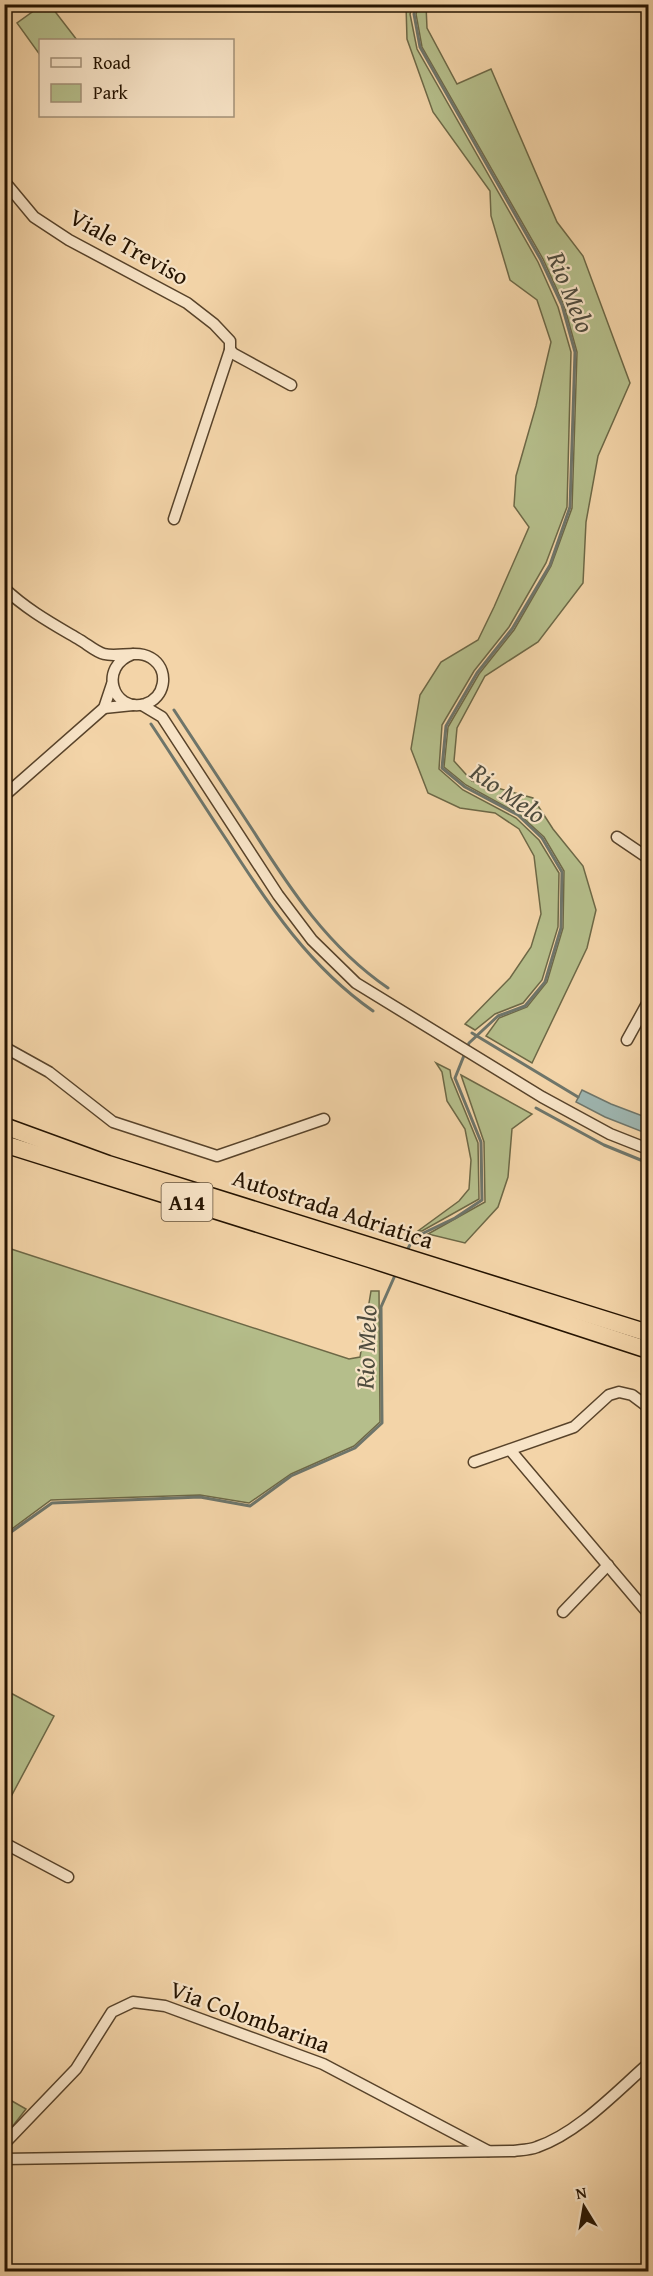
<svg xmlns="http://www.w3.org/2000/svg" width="653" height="2276" font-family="'Gentium Book Plus',serif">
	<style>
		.green { fill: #b5be8b; stroke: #6d6846; stroke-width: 1.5 }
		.water { fill: #9eb6b1; stroke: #6e756a; stroke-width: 1.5 }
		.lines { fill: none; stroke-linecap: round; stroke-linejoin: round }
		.stream { stroke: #6e756a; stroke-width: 3 }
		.minor-casing { stroke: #58432a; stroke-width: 13 }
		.highway-casing { stroke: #251300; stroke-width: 19 }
		.minor { stroke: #f7e3c6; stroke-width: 10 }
		.highway { stroke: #f3d4a8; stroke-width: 16 }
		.labels { text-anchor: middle; stroke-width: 4.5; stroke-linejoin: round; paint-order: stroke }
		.shield { fill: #f7e3c6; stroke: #64513b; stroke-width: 1.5 }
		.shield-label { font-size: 22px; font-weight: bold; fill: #251300 }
		.street-label { font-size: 24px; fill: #251300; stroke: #f7e3c6 }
		.water-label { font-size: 26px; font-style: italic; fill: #4f4c3e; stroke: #f7e3c6 }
	</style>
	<rect width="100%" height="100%" fill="#f3d4a8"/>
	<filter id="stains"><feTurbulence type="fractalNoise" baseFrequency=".00333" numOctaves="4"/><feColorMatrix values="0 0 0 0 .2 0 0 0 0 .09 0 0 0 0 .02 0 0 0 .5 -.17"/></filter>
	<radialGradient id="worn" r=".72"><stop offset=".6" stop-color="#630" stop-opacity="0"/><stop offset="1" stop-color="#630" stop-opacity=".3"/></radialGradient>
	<g class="green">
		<path d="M419,4l7,1 1,23 30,56 34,-15 66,153 26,34 47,127 -32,73 -12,66 -3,61 -45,59 -53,34 -28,52 -3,33 18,20 61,17 20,31 30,37 13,44 -9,38 -55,115 -46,-27 13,-18 28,-11 20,-25 16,-54 1,-57 -20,-34 -25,-23 -53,-29 -22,-18 4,-40 31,-53 35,-44 37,-64 21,-58 5,-156 -13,-47 -21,-46 -121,-212 -6,-33z"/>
		<path d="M42,5h8l27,35h-37v15l-23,-32z"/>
		<path d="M406,5h7l-3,9 7,35 121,213 20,45 13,45 -4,155 -21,56 -37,64 -35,44 -32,54 -3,44 24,21 53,28 23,22 20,33 -1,54 -16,53 -19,23 -28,11 -20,16 -10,-6 45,-46 21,-31 10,-33 -7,-58 -15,-27 -24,-16 -35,-5 -32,-15 -17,-44 9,-54 21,-33 37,-22 16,-33 35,-80 -15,-21 2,-30 20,-70 15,-64 -14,-42 -27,-20 -19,-64 -1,-25 -57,-79 -26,-73z"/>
		<path d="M436,1063l14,7 1,7 27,66 1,56 -57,32h-4l41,-30 10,-12 2,-29 -6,-31 -18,-28 -5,-29z"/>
		<path d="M461,1075l71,39 -20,15 -4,48 -10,30 -33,36 -37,-9 57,-32 -1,-60z"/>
		<path d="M5,1247l344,112 11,-2 11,-66h8l1,131 -26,24 -63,28 -42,29 -49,-8 -149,5 -46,34z"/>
		<path d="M5,1690l49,26 -49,92z"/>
		<path d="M5,2097l21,12 -21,27z"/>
	</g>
	<path class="water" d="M582,1090l29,14 37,14v16l-43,-17 -29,-15z"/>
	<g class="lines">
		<g class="stream">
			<path d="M174,710c26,40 52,79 78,119 38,60 76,118 136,159"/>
			<path d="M151,724c26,39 51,79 77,118 41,64 82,125 145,169"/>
			<path d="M472,1033l106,64"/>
			<path d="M536,1108l68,37 44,18"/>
			<path d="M407,1251l6,-13 42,-20 27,-18 -1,-58 -26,-64 14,-35 29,-27 27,-10 20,-24 16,-54 1,-56 -20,-34 -24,-23 -53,-28 -23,-19 4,-42 31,-53 35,-44 38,-64 20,-58 5,-155 -13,-47 -21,-45 -121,-213 -6,-33 2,-10"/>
			<path d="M4,1537l48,-34 148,-6 50,9 41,-30 64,-28 27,-25 -1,-116 15,-34"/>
		</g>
		<defs>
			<g id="minor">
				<path d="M4,181l30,36 35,23 118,63 27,21 16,17v9l-56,169"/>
				<path d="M230,350l4,4 57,31"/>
				<path d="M4,588c23,22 49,36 76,52 7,4 16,12 24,14 16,4 35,-6 50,6 15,12 11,38 -9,44 -33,9 -47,-38 -12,-50"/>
				<path d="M142,705l20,12 116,178 34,45 44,43 186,114 68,37 38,15"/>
				<path d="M104,708l29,-3"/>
				<path d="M4,796l100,-88 8,-24"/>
				<path d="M617,837l31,21"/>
				<path d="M627,1040l21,-38"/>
				<path d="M4,1047l45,25 64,50 104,34 107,-37"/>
				<path d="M511,1451l137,162"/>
				<path d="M474,1462l100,-35 35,-32 10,-3 13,3 16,12"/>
				<path d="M563,1612l45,-47"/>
				<path d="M4,1843l64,34"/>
				<path d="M4,2144l72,-75 36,-57 21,-10 32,4 158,58 165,87"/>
				<path d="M4,2159l510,-8c7,-1 15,-1 23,-4 41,-14 79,-55 111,-83"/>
			</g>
			<g id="highway">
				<path d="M4,1126l104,38 540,169"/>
				<path d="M4,1144l366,115 278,91"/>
			</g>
		</defs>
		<use href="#minor" class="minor-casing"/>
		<use href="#highway" class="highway-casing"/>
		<use href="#minor" class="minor"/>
		<use href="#highway" class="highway"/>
	</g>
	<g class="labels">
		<rect class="shield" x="161.5" y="1183" width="51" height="38" rx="4.5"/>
		<g class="shield-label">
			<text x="187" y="1210">A14</text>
		</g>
		<g class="street-label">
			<text transform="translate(129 247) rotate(29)" y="8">Viale Treviso</text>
			<text transform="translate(333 1209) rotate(18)" y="8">Autostrada Adriatica</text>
			<text transform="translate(250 2017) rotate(20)" y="8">Via Colombarina</text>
		</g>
		<g class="water-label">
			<text transform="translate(571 292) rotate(68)" y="9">Rio Melo</text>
			<text transform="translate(508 793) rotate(35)" y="9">Rio Melo</text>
			<text transform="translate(366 1347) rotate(-88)" y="9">Rio Melo</text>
		</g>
	</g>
	<rect width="653" height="2276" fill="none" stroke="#f3d4a8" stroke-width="24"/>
	<rect x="6" y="6" width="641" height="2264" fill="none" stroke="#251300" stroke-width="3"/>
	<rect x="12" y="12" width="629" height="2252" fill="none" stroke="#251300" stroke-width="1.5"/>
	<rect x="39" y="39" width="195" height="78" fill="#f7e3c6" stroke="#a39077" stroke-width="1.5"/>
	<rect x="51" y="58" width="30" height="9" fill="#f7e3c6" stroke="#a39077" stroke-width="1.5"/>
	<text x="93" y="69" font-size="18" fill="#251300">Road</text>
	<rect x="51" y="84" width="30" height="18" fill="#b5be8b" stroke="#a39077" stroke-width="1.5"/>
	<text x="93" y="99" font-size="18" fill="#251300">Park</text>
	<g transform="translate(584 2207) rotate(349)" stroke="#f7e3c6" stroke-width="4.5" paint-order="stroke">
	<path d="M0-4.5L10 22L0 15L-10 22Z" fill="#251300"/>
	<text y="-9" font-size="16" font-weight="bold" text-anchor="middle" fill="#251300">N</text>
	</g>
	<rect width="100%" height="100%" filter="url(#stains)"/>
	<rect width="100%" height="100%" fill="url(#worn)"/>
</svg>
